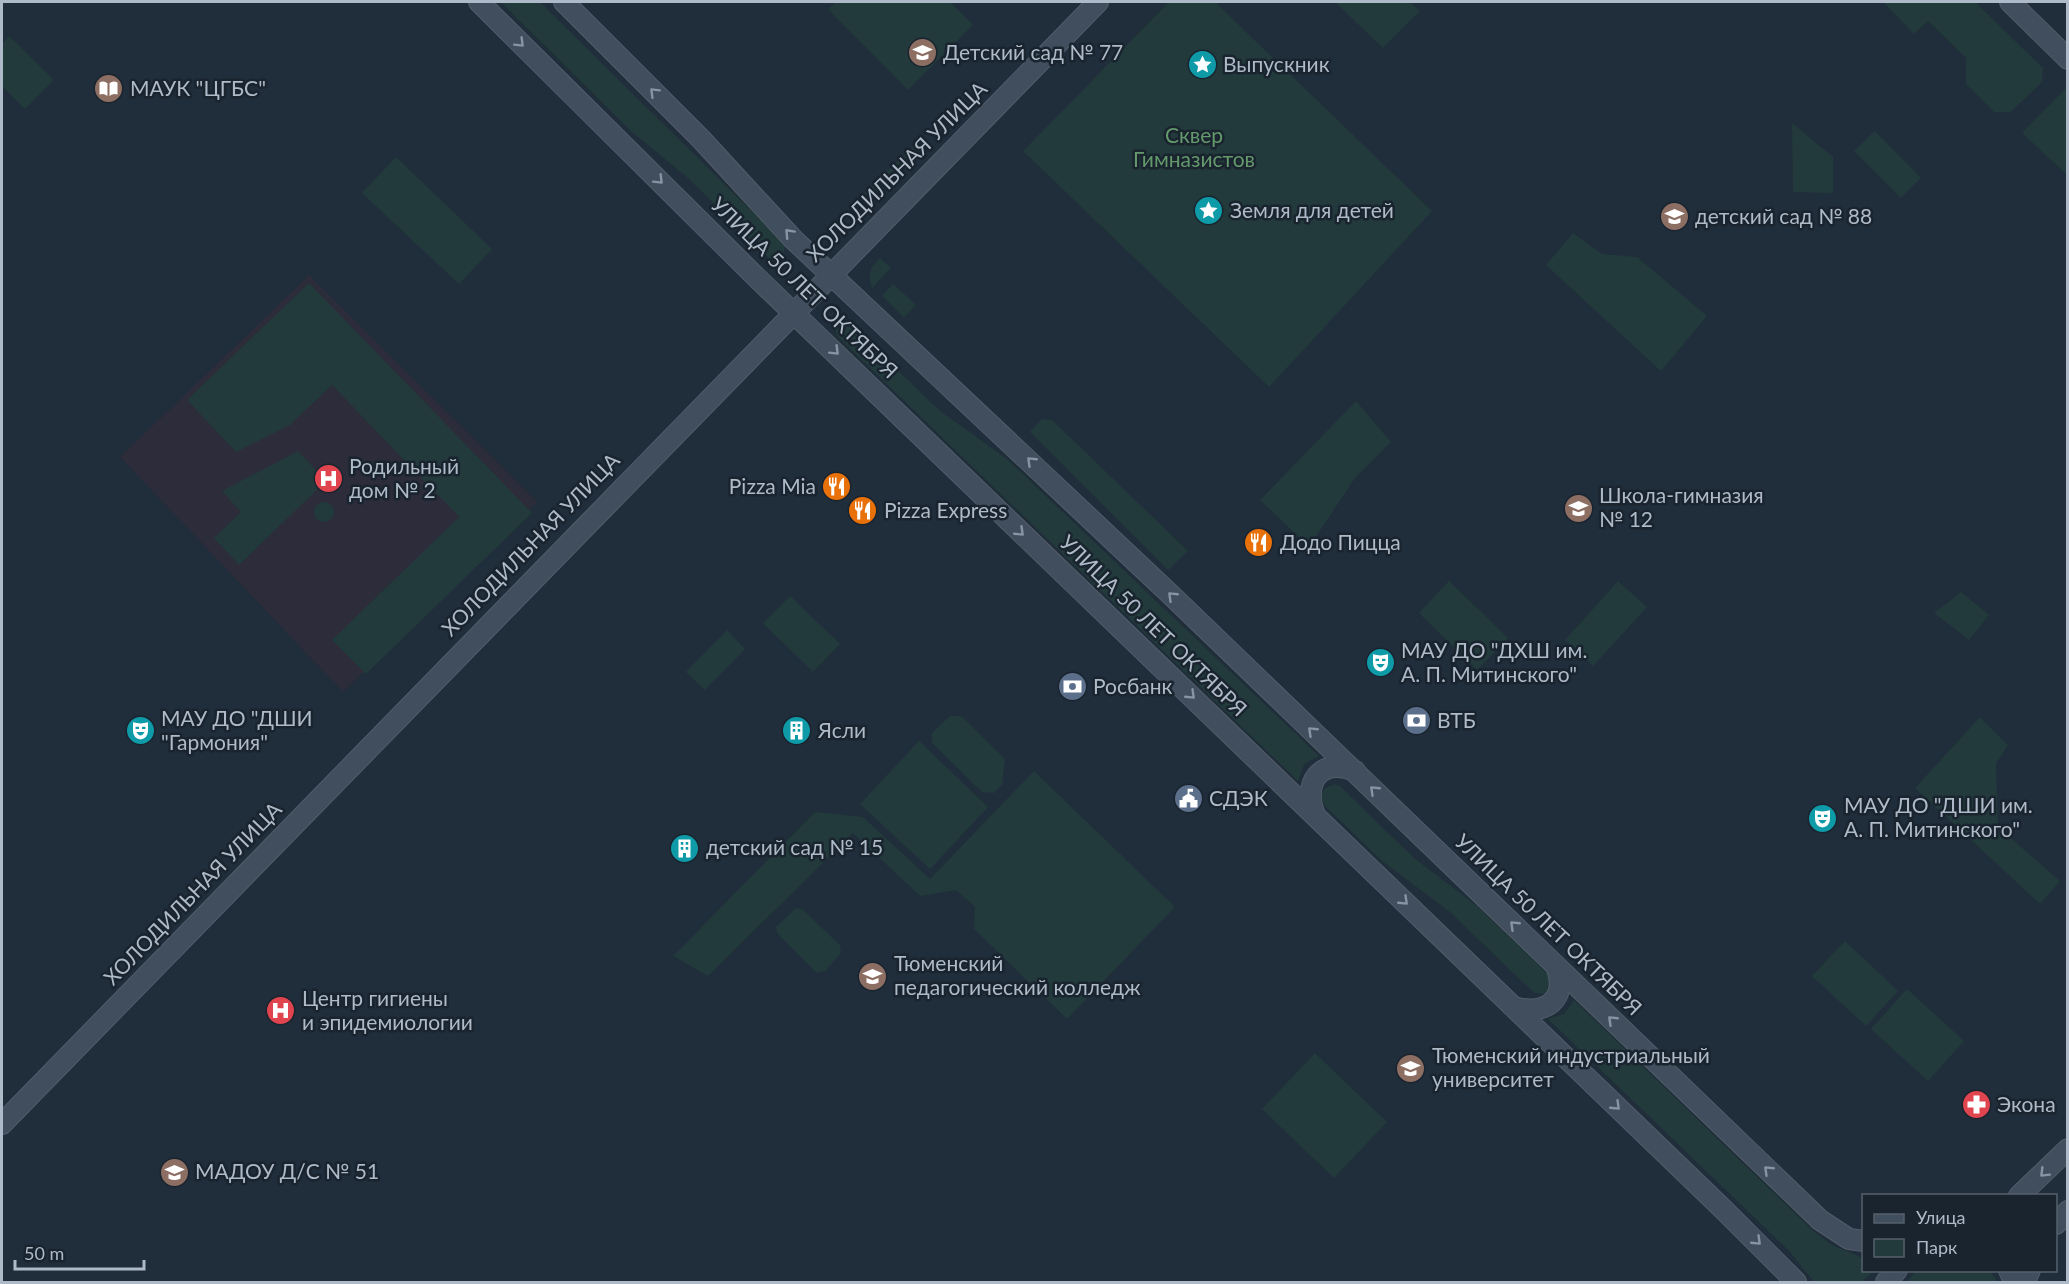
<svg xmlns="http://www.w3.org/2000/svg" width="2069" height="1284" font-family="Lato,sans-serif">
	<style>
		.medical { fill: #2c2c3b }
		.green { fill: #223a3b }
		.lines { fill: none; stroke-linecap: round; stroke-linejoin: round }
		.secondary-casing { stroke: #515d68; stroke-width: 22 }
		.secondary { stroke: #414e5e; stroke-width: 20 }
		.oneway { stroke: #8894a2 }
		.labels { text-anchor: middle; stroke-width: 5; stroke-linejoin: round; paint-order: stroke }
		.poi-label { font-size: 21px; fill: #aebac7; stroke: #19242f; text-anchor: start }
		.park-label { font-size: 21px; fill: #64996c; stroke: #19242f }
		.street-label { font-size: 21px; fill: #aebac7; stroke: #19242f }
	</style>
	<rect width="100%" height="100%" fill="#202d3a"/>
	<path class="medical" d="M309,275l228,227 -194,190 -223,-235z"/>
	<g class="green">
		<path d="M501,2h39l243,240 2,5 -2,9 -4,3 -10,-1 -81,-80 -56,-46z"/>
		<path d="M836,2h114l23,23 -65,65 -80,-81z"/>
		<path d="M1169,2h46l217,209 -163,176 -246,-236z"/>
		<path d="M1335,2h75l10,9 -37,37z"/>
		<path d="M1883,2h92l68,66 -1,14 -31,30h-17l-28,-28v-26l-38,-37 -14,13z"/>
		<path d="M9,36l45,44 -29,29 -23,-23v-42z"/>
		<path d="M2067,87l1,1 -1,87 -45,-42z"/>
		<path d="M1792,123l41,34v36l-40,-1z"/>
		<path d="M1875,131l46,47 -20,20 -47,-47z"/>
		<path d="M922,138l7,7 -65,62 -7,-7z"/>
		<path d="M396,157l96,92 -33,35 -97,-91z"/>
		<path d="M1573,233l29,21 35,3 70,59 -46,55 -115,-106z"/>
		<path d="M880,258l11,10 -19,20c-5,-14 -2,-21 8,-30z"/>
		<path d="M309,283l223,230 -166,161 -34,-34 127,-123 -127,-132 -42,40 -54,27 -49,-52z"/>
		<path d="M893,284l23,21 -12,12 -22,-21z"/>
		<path d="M841,322l9,2 90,87 67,48 312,297 -15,8 -6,17 -461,-445 -2,-8z"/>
		<path d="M1356,401l35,41 -36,36 -46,69 -49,-47z"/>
		<path d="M1042,419l10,1 136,131 -20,19 -138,-138z"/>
		<path d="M298,451l28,30 -87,84 -25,-27 27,-26 -19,-21z"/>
		<circle cx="324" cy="512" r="10"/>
		<path d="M1449,581l59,57 -31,32 -58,-57z"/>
		<path d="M1618,581l29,26 -54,59 -28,-26z"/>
		<path d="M1961,592l28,23 -20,25 -35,-27z"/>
		<path d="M790,596l50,48 -27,28 -50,-49z"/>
		<path d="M727,630l18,19 -40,41 -19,-18z"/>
		<path d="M950,716h11l44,43 -3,26 -8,8 -12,-1 -50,-49v-10z"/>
		<path d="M1980,717l28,28 -12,19 2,63 62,54 -20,23 -125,-116z"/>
		<path d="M919,741l69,66 -58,62 -70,-65z"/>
		<path d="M1034,771l141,136 -108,112 -93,-90 1,-22 -19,-17 -36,6 -67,-63 -145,143 -35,-20 142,-144 48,5 67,62z"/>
		<path d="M1334,784l6,2 74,72 63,48 71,68 3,5 -2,11 -4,4 -11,-1 -84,-81 -68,-51 -58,-56 -3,-11 3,-5z"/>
		<path d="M796,908l6,1 38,36 1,8 -16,18 -8,2 -40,-40 -1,-6z"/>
		<path d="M1845,941l53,50 -32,35 -54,-50z"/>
		<path d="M1907,989l57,52 -36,40 -57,-52z"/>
		<path d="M1574,1000l235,227 21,17 33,14 1,12 10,1 -12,11h-48l-25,-31 -241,-232 16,-5z"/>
		<path d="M1315,1053l72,69 -53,56 -72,-69z"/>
		<path d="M1917,1271h73l8,11h-92z"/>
	</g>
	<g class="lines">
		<defs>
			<g id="secondary">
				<path d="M479,2l275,273 969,934 73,73"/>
				<path d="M564,2l137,137 93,101 376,354 650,626 29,19 15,2"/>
				<path d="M2010,2l58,57"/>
				<path d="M1315,815c-13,-32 5,-58 40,-44"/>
				<path d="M1514,1007c31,9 55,-7 42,-41"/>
				<path d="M2,1124l1096,-1122"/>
				<path d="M2019,1196l49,-47"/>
				<path d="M2056,1224l12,-13"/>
				<path d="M2009,1270l5,12"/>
				<path d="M1886,1282l11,-12"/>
				<path d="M2025,1282l5,-12"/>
			</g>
		</defs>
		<use href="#secondary" class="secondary-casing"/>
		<use href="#secondary" class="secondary"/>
	</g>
	<defs><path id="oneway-chevron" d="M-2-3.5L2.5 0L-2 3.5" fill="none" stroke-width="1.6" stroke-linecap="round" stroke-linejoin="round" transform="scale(1.5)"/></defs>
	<g class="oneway">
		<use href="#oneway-chevron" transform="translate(520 43) rotate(45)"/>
		<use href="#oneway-chevron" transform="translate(654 92) rotate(-135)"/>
		<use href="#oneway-chevron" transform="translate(659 180) rotate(45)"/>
		<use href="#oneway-chevron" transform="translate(789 233) rotate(-133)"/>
		<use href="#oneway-chevron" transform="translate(835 351) rotate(45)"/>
		<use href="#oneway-chevron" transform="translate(1031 461) rotate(-136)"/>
		<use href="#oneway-chevron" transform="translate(1020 532) rotate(44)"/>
		<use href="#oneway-chevron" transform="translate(1172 596) rotate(-136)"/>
		<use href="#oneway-chevron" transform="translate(1191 695) rotate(44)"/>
		<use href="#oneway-chevron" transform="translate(1312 731) rotate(-136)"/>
		<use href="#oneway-chevron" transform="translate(1374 790) rotate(-136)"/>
		<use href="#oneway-chevron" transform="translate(1404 901) rotate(44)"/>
		<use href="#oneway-chevron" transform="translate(1514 925) rotate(-136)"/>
		<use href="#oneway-chevron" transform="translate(1612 1020) rotate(-136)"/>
		<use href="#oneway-chevron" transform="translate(1616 1106) rotate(44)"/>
		<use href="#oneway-chevron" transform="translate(1768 1170) rotate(-136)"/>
		<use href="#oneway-chevron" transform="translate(2044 1173) rotate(135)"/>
		<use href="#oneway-chevron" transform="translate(1757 1241) rotate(44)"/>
	</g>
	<defs>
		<symbol id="school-disc" viewBox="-11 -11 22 22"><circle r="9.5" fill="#8d6e63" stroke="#19242f"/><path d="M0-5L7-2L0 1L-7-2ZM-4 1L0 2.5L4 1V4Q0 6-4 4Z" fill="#fff"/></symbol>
		<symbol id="sight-disc" viewBox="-11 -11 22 22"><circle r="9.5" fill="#0f9aa8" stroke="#19242f"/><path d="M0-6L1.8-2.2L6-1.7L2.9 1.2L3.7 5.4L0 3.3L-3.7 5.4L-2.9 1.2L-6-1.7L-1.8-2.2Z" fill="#fff"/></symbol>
		<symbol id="library-disc" viewBox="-11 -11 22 22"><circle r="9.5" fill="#8d6e63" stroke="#19242f"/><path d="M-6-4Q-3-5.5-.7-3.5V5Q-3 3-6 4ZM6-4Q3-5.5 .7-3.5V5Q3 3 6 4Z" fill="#fff"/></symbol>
		<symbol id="hospital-disc" viewBox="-11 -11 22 22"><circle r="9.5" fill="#e0444e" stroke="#19242f"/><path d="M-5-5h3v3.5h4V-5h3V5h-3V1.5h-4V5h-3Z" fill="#fff"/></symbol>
		<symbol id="restaurant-disc" viewBox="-11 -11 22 22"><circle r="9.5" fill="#e8710a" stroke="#19242f"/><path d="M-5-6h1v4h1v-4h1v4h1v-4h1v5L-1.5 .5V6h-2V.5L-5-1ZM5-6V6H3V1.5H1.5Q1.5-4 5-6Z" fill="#fff"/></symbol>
		<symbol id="theatre-disc" viewBox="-11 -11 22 22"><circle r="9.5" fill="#0f9aa8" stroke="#19242f"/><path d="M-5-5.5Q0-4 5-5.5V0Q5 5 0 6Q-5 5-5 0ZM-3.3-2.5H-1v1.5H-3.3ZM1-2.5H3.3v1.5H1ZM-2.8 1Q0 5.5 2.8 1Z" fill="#fff"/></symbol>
		<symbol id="bank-disc" viewBox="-11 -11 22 22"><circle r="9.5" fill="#5c6f8a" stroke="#19242f"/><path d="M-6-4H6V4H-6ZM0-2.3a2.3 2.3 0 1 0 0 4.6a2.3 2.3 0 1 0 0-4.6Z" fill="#fff"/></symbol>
		<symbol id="building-disc" viewBox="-11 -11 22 22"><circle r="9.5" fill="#0f9aa8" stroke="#19242f"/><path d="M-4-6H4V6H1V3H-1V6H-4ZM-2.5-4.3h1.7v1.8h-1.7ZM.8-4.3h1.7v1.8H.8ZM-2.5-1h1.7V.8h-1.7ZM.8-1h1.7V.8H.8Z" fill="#fff"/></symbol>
		<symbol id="civic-disc" viewBox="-11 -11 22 22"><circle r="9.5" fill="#5c6f8a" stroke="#19242f"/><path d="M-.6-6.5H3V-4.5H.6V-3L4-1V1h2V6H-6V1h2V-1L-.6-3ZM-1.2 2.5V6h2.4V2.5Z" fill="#fff"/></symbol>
		<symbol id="university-disc" viewBox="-11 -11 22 22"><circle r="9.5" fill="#8d6e63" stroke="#19242f"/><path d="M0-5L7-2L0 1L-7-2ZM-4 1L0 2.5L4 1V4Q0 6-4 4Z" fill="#fff"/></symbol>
		<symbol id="pharmacy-disc" viewBox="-11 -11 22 22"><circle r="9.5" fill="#e0444e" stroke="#19242f"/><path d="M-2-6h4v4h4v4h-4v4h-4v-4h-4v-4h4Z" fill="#fff"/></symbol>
	</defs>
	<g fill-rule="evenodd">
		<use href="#school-disc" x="906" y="36" width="33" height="33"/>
		<use href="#sight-disc" x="1186" y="48" width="33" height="33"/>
		<use href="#library-disc" x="92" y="72" width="33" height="33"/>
		<use href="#sight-disc" x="1192" y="194" width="33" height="33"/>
		<use href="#school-disc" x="1658" y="200" width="33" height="33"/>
		<use href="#hospital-disc" x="312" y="462" width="33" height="33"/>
		<use href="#restaurant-disc" x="820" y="470" width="33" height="33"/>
		<use href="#school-disc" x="1562" y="492" width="33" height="33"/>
		<use href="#restaurant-disc" x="846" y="494" width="33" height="33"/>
		<use href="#restaurant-disc" x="1242" y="526" width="33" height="33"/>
		<use href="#theatre-disc" x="1364" y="646" width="33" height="33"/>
		<use href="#bank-disc" x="1056" y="670" width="33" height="33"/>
		<use href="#bank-disc" x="1400" y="704" width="33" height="33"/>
		<use href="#theatre-disc" x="124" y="714" width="33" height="33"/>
		<use href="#building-disc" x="780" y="714" width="33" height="33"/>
		<use href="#civic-disc" x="1172" y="782" width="33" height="33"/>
		<use href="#theatre-disc" x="1806" y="802" width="33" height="33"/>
		<use href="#building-disc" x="668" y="832" width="33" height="33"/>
		<use href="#university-disc" x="856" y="960" width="33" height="33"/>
		<use href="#hospital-disc" x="264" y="994" width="33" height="33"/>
		<use href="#university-disc" x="1394" y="1052" width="33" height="33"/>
		<use href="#pharmacy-disc" x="1960" y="1088" width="33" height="33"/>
		<use href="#school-disc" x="158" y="1156" width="33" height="33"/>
	</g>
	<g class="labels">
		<g class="poi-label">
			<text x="943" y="60">Детский сад № 77</text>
			<text x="1223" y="72">Выпускник</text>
			<text x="130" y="96">МАУК "ЦГБС"</text>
			<text x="1230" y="218">Земля для детей</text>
			<text x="1695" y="224">детский сад № 88</text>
			<text x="349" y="474">Родильный<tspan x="349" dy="24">дом № 2</tspan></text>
			<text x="816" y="494" text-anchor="end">Pizza Mia</text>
			<text x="1599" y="503">Школа-гимназия<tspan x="1599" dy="24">№ 12</tspan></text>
			<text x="884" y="518">Pizza Express</text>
			<text x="1280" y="550">Додо Пицца</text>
			<text x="1401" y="658">МАУ ДО "ДХШ им.<tspan x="1401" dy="24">А. П. Митинского"</tspan></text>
			<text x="1093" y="694">Росбанк</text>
			<text x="161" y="726">МАУ ДО "ДШИ<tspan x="161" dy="24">"Гармония"</tspan></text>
			<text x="1437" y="728">ВТБ</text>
			<text x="818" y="738">Ясли</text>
			<text x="1209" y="806">СДЭК</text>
			<text x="1844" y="813">МАУ ДО "ДШИ им.<tspan x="1844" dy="24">А. П. Митинского"</tspan></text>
			<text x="706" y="855">детский сад № 15</text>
			<text x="894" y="971">Тюменский<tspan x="894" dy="24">педагогический колледж</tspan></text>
			<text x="302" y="1006">Центр гигиены<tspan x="302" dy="24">и эпидемиологии</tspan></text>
			<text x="1432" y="1063">Тюменский индустриальный<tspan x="1432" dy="24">университет</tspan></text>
			<text x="1997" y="1112">Экона</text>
			<text x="195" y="1179">МАДОУ Д/С № 51</text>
		</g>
		<g class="park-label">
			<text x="1194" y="143">Сквер<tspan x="1194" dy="24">Гимназистов</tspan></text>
		</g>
		<g class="street-label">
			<text transform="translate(897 172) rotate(-45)" y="7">ХОЛОДИЛЬНАЯ УЛИЦА</text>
			<text transform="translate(804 288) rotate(44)" y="7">УЛИЦА 50 ЛЕТ ОКТЯБРЯ</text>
			<text transform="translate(531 545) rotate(-46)" y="7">ХОЛОДИЛЬНАЯ УЛИЦА</text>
			<text transform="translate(1153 626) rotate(44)" y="7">УЛИЦА 50 ЛЕТ ОКТЯБРЯ</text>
			<text transform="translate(193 894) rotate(-46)" y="7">ХОЛОДИЛЬНАЯ УЛИЦА</text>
			<text transform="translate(1548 925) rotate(44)" y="7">УЛИЦА 50 ЛЕТ ОКТЯБРЯ</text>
		</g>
	</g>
	<rect width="2069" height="1284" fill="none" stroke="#aebac7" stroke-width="6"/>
	<rect x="1862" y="1194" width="195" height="78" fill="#19242f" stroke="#55606c" stroke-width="1.5"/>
	<rect x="1874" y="1214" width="30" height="9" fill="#414e5e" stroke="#55606c" stroke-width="1.5"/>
	<text x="1916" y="1224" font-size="18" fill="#aebac7">Улица</text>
	<rect x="1874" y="1239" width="30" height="18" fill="#223a3b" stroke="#55606c" stroke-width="1.5"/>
	<text x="1916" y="1254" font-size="18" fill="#aebac7">Парк</text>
	<path d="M15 1260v9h129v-9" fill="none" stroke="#aebac7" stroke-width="3"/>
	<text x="24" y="1260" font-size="18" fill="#aebac7" stroke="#19242f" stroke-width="4.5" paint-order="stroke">50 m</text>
</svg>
